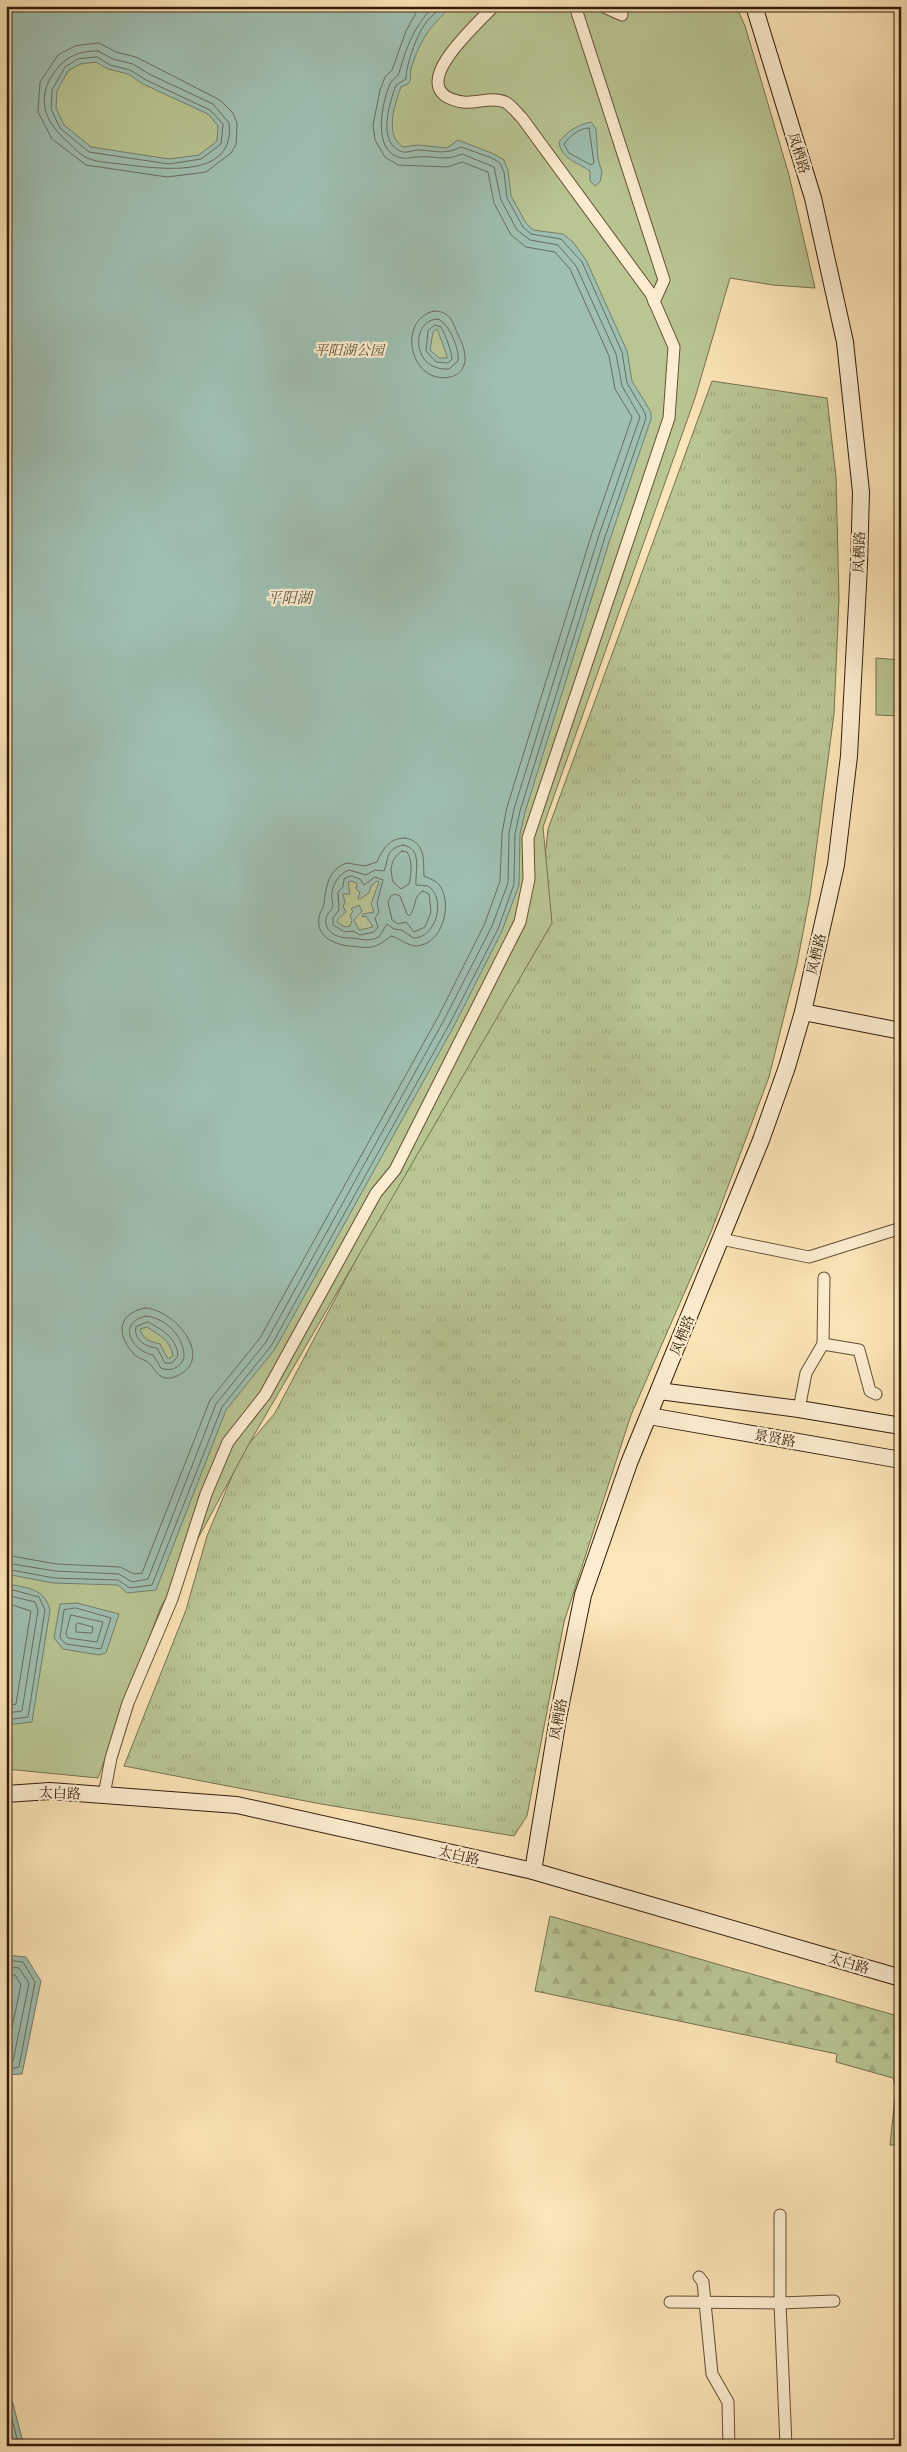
<svg xmlns="http://www.w3.org/2000/svg" width="907" height="2452" font-family="'IM FELL Great Primer','Noto Serif SC',serif">
	<style>
		.grass { fill: url(#grass-tufts); stroke: #76714e }
		.forest { fill: url(#forest-firs); stroke: #76714e }
		.green { fill: #b9c693; stroke: #76714e }
		.water { fill: #9fbfb1; stroke: #747e6e; fill-rule: evenodd }
		.lines { fill: none; stroke-linecap: round; stroke-linejoin: round }
		.shore { stroke: #696e5d; stroke-width: 1 }
		.street-casing { stroke: #654e35; stroke-width: 13 }
		.secondary-casing { stroke: #331c09; stroke-width: 18 }
		.street { stroke: #fdeed1; stroke-width: 11 }
		.secondary { stroke: #fdeed1; stroke-width: 16 }
		.labels { text-anchor: middle; stroke-width: 4.5; stroke-linejoin: round; paint-order: stroke }
		.street-label { font-size: 14px; fill: #331c09; stroke: #fdeed1 }
		.park-label { font-size: 14px; font-style: italic; fill: #5b4f32; stroke: #fdeed1 }
		.water-label { font-size: 15px; font-style: italic; fill: #595544; stroke: #fdeed1 }
	</style>
	<defs>
		<pattern id="grass-tufts" width="24" height="20" patternUnits="userSpaceOnUse" patternTransform="scale(1.25)"><rect width="24" height="20" fill="#b9c693"/><path d="M3 7l-1-3M5 7V3M7 7l1-3M15 17l-1-3M17 17v-4M19 17l1-3" fill="none" stroke="#a0aa7d"/></pattern>
		<pattern id="forest-firs" width="22" height="20" patternUnits="userSpaceOnUse" patternTransform="scale(1.25)"><rect width="22" height="20" fill="#b9c693"/><path d="M5 1l3.5 6h-7zM16 11l3.5 6h-7z" fill="#a0aa7d"/></pattern>
	</defs>
	<rect width="100%" height="100%" fill="#fce5b8"/>
	<filter id="stains"><feTurbulence type="fractalNoise" baseFrequency=".004" numOctaves="4"/><feColorMatrix values="0 0 0 0 .2 0 0 0 0 .09 0 0 0 0 .02 0 0 0 .5 -.17"/></filter>
	<radialGradient id="worn" r=".72"><stop offset=".6" stop-color="#630" stop-opacity="0"/><stop offset="1" stop-color="#630" stop-opacity=".3"/></radialGradient>
	<path class="grass" d="M712,381l115,17 9,79 3,122 -5,115 -24,182 -13,68 -28,113 -58,155 -80,183 -67,207 -37,194 -13,20 -193,-32 -197,-38 62,-156 21,-74 35,-84 33,-39 264,-501 9,-83z"/>
	<path class="forest" d="M550,1916l351,101v128h-11l6,-57 -3,-10 -57,-16 1,-8 -302,-63z"/>
	<g class="green">
		<path d="M6,6h730l9,20 44,149 26,113 -42,-3 -43,-7 -35,120 -152,429 9,96 -302,519 -90,167 -62,169 -92,-9z"/>
		<path d="M876,658l25,2v56l-25,-1z"/>
	</g>
	<g class="water">
		<path d="M6,6h447c-23,19 -33,34 -42,63 -1,6 1,10 -3,15l-7,3c-6,16 -17,48 2,60l15,-2 29,3 11,-8 36,14 10,6 4,11 3,25 15,27 7,7 30,4 10,8 13,18 41,91 5,30 19,31v7l-41,120 -85,273 -5,22 -1,51 -17,46 -48,95 -179,323 -49,61 -70,180 -29,3 -9,-8 -65,-2 -47,-9zM96,62l12,7 20,5 15,10 65,30 10,12 -1,15 -18,14 -30,4 -78,-12 -27,-22 -8,-17 1,-17 11,-20 12,-7zM437,329c2,5 10,25 10,29h-8l-9,-8 3,-18zM351,881l6,2 -1,6 4,3 -2,7h2l9,-6 2,-7 6,-5 2,1 -8,22 3,8 -11,2 -1,3 4,-1 7,11 -14,3 -5,-10 8,-9 -3,-6 -8,4 2,2 -3,5 2,4 -2,6 -5,1 -7,-4 -1,-3 9,-8 -3,-6 2,-3 -2,-9h7l-2,-12zM147,1327c13,9 23,12 26,29l-5,3 -8,-15c-10,-3 -16,-3 -20,-15z"/>
		<path d="M591,122l5,7 2,30 4,13 -2,10 -5,4 -5,-5v-10c-13,-9 -29,-12 -31,-29 9,-11 18,-17 32,-20z"/>
		<path d="M6,1583c21,6 38,4 44,27l-18,112 -26,3z"/>
		<path d="M77,1603l42,11 -13,39 -7,2 -36,-6 -9,-11 6,-34z"/>
		<path d="M6,1955l20,2 15,24 -19,93 -16,1z"/>
		<path d="M6,2380l2,4 16,62h-18z"/>
	</g>
	<g class="lines">
		<g class="shore">
			<path d="M99,43l17,9 20,5 84,43 13,13 4,10 -1,22 -5,8 -25,19 -39,5 -81,-12 -34,-26 -14,-27 2,-30 18,-27 17,-9z"/>
			<path d="M98,51l15,8 20,5 16,10 64,30 16,19c7,56 -66,46 -101,42 -12,-2 -29,-2 -41,-7 -7,-3 -12,-10 -18,-15 -21,-17 -33,-40 -18,-66 12,-19 25,-26 47,-26z"/>
			<path d="M97,57l13,8 20,5 16,10 64,30 13,14 -2,20 -20,15 -32,5 -80,-12 -29,-24 -9,-19 1,-19 13,-23 13,-8z"/>
			<path d="M589,128l5,35 -3,2 -22,-12 -5,-9c6,-8 15,-16 25,-16z"/>
			<path d="M434,311c19,0 19,15 26,28 7,13 9,34 -10,38 -40,8 -54,-57 -16,-66z"/>
			<path d="M438,319c11,4 22,31 20,42l-9,8c-38,3 -39,-50 -11,-50z"/>
			<path d="M435,325l6,2c4,7 11,25 11,32l-4,4 -12,-1 -10,-11 2,-20z"/>
			<path d="M405,838c21,4 18,21 19,38 6,3 12,4 16,10 13,19 2,59 -24,60 -9,0 -16,-8 -25,-10 -17,14 -22,12 -42,10 -16,-2 -33,-10 -30,-28 0,-6 5,-10 5,-14 2,-17 4,-35 23,-41l18,3 12,-4c5,-12 12,-24 28,-24z"/>
			<path d="M403,845c20,3 12,26 13,40l12,1c19,12 8,53 -15,52l-11,-8 -8,-1 -7,-5 -8,13c-13,6 -17,1 -30,1 -11,0 -25,-5 -23,-20 1,-4 4,-6 6,-10 2,-4 -1,-10 0,-15 1,-10 8,-20 17,-23l17,5 9,-5 9,1c5,-12 1,-22 19,-26z"/>
			<path d="M402,851l5,1c6,8 4,23 2,32l-8,5 -8,-7c-3,-13 -3,-23 9,-31z"/>
			<path d="M351,876l9,3 4,6 11,-8 8,3 -6,23 2,9 -4,6 3,9 -4,5 -14,3 -7,-4 -8,1 -12,-7v-7l6,-8 -1,-18 5,-5 1,-8z"/>
			<path d="M423,891l6,3 2,18 -6,15 -11,5 -8,-10 -8,2 -6,-4 -4,-18 3,-6 4,-2 5,2 7,18 2,2c8,-7 3,-20 14,-25z"/>
			<path d="M145,1308c29,1 71,50 32,68 -16,7 -20,-4 -28,-13 -3,-3 -9,-4 -13,-7 -19,-18 -21,-42 9,-48z"/>
			<path d="M146,1316c20,2 39,21 38,42 -4,10 -13,14 -23,10l-8,-13c-21,-4 -37,-32 -7,-39z"/>
			<path d="M148,1322c16,9 28,15 30,34l-6,7h-7l-8,-15c-11,-1 -24,-8 -21,-21z"/>
			<path d="M6,1555l50,9 64,3 14,7 8,-1 68,-173 50,-62 178,-321 47,-94 15,-42 2,-48 5,-26 85,-274 40,-116 -17,-28 -6,-33 -39,-87 -15,-17 -29,-5 -15,-12 -17,-32 -6,-31 -26,-10 -14,5 -50,-2 -13,-8 -10,-17 -2,-15 7,-35 5,-13 7,-7 14,-39 10,-18 7,-7"/>
			<path d="M6,1563l49,8 64,3 13,8 16,-3 68,-175 50,-62 178,-322 48,-94 16,-43 1,-50 5,-24 85,-274 41,-118 -18,-31 -6,-32 -40,-88 -18,-21 -28,-5 -13,-10 -16,-30 -7,-33 -32,-13c-18,8 -27,1 -45,3 -5,0 -10,2 -15,1 -31,-5 -20,-56 -12,-74 2,-5 8,-7 9,-11 7,-25 16,-50 36,-67"/>
			<path d="M6,1569l48,9 64,2 12,8 22,-3 70,-178 49,-61 179,-323 48,-94 16,-45 1,-50 5,-23 85,-274 41,-119 -1,-5 -18,-30 -5,-31 -40,-90 -21,-23 -30,-5 -8,-7 -16,-29 -3,-26 -4,-9 -8,-5 -31,-11c-16,8 -25,4 -42,3 -6,0 -13,4 -19,1 -23,-10 -10,-49 -4,-66l10,-6c0,-15 12,-49 23,-60 4,-5 11,-9 16,-13"/>
			<path d="M6,1588l33,9 6,13 -17,107 -22,3"/>
			<path d="M6,1595l29,7 3,8 -16,101 -16,2"/>
			<path d="M6,1603l25,8 -15,93 -10,2"/>
			<path d="M76,1608l35,10 -10,31 -35,-5 -6,-6 4,-28z"/>
			<path d="M71,1615l32,7 -6,20 -29,-4 -2,-4z"/>
			<path d="M78,1623l15,4 -1,6 -16,-1v-7z"/>
			<path d="M6,1960l17,2 12,20 -16,85 -13,3"/>
			<path d="M6,1966l13,2 10,15 -16,78 -7,3"/>
			<path d="M6,1974l9,1 6,10 -15,71"/>
			<path d="M6,2397l13,49"/>
		</g>
		<defs>
			<g id="street">
				<path d="M575,6l89,274 -10,22"/>
				<path d="M602,6l20,9"/>
				<path d="M721,1239l88,18 92,-29"/>
				<path d="M823,1344l36,6 11,41 6,3"/>
				<path d="M799,1409l7,-36 17,-29 1,-66"/>
				<path d="M104,1795l7,-37 17,-55 44,-104 34,-105 22,-52 37,-47 111,-202 19,-23 125,-248 9,-43 -1,-41 141,-420 5,-71 -23,-53 -129,-176c-5,-5 -11,-13 -17,-16 -13,-6 -29,2 -42,0 -64,-10 13,-77 31,-96"/>
				<path d="M780,2215v88l6,143"/>
				<path d="M699,2277l4,5 9,92 16,28 1,44"/>
				<path d="M670,2302l110,1 54,-2"/>
			</g>
			<g id="secondary">
				<path d="M803,1012l98,19"/>
				<path d="M659,1391l140,18 102,17"/>
				<path d="M649,1416l252,44"/>
				<path d="M6,1794l44,-3 187,14 296,66 368,107"/>
				<path d="M533,1871l25,-153 25,-123 46,-132 132,-323 26,-73 16,-55 33,-147 13,-109 10,-191 2,-73 -16,-150 -32,-144 -59,-192"/>
			</g>
		</defs>
		<use href="#street" class="street-casing"/>
		<use href="#secondary" class="secondary-casing"/>
		<use href="#street" class="street"/>
		<use href="#secondary" class="secondary"/>
	</g>
	<g class="labels">
		<g class="street-label">
			<text transform="translate(799 153) rotate(73)" y="5">凤栖路</text>
			<text transform="translate(859 552) rotate(-88)" y="5">凤栖路</text>
			<text transform="translate(816 954) rotate(-77)" y="5">凤栖路</text>
			<text transform="translate(682 1335) rotate(-68)" y="5">凤栖路</text>
			<text transform="translate(775 1438) rotate(10)" y="5">景贤路</text>
			<text transform="translate(558 1719) rotate(-80)" y="5">凤栖路</text>
			<text transform="translate(60 1793) rotate(2)" y="5">太白路</text>
			<text transform="translate(459 1855) rotate(13)" y="5">太白路</text>
			<text transform="translate(849 1963) rotate(16)" y="5">太白路</text>
		</g>
		<g class="park-label">
			<text x="349" y="355">平阳湖公园</text>
		</g>
		<g class="water-label">
			<text x="289" y="603">平阳湖</text>
		</g>
	</g>
	<rect width="907" height="2452" fill="none" stroke="#fce5b8" stroke-width="25"/>
	<rect x="8" y="8" width="892" height="2437" fill="none" stroke="#331c09" stroke-width="2.5"/>
	<rect x="12" y="12" width="882" height="2427" fill="none" stroke="#331c09"/>
	<rect width="100%" height="100%" filter="url(#stains)"/>
	<rect width="100%" height="100%" fill="url(#worn)"/>
</svg>
